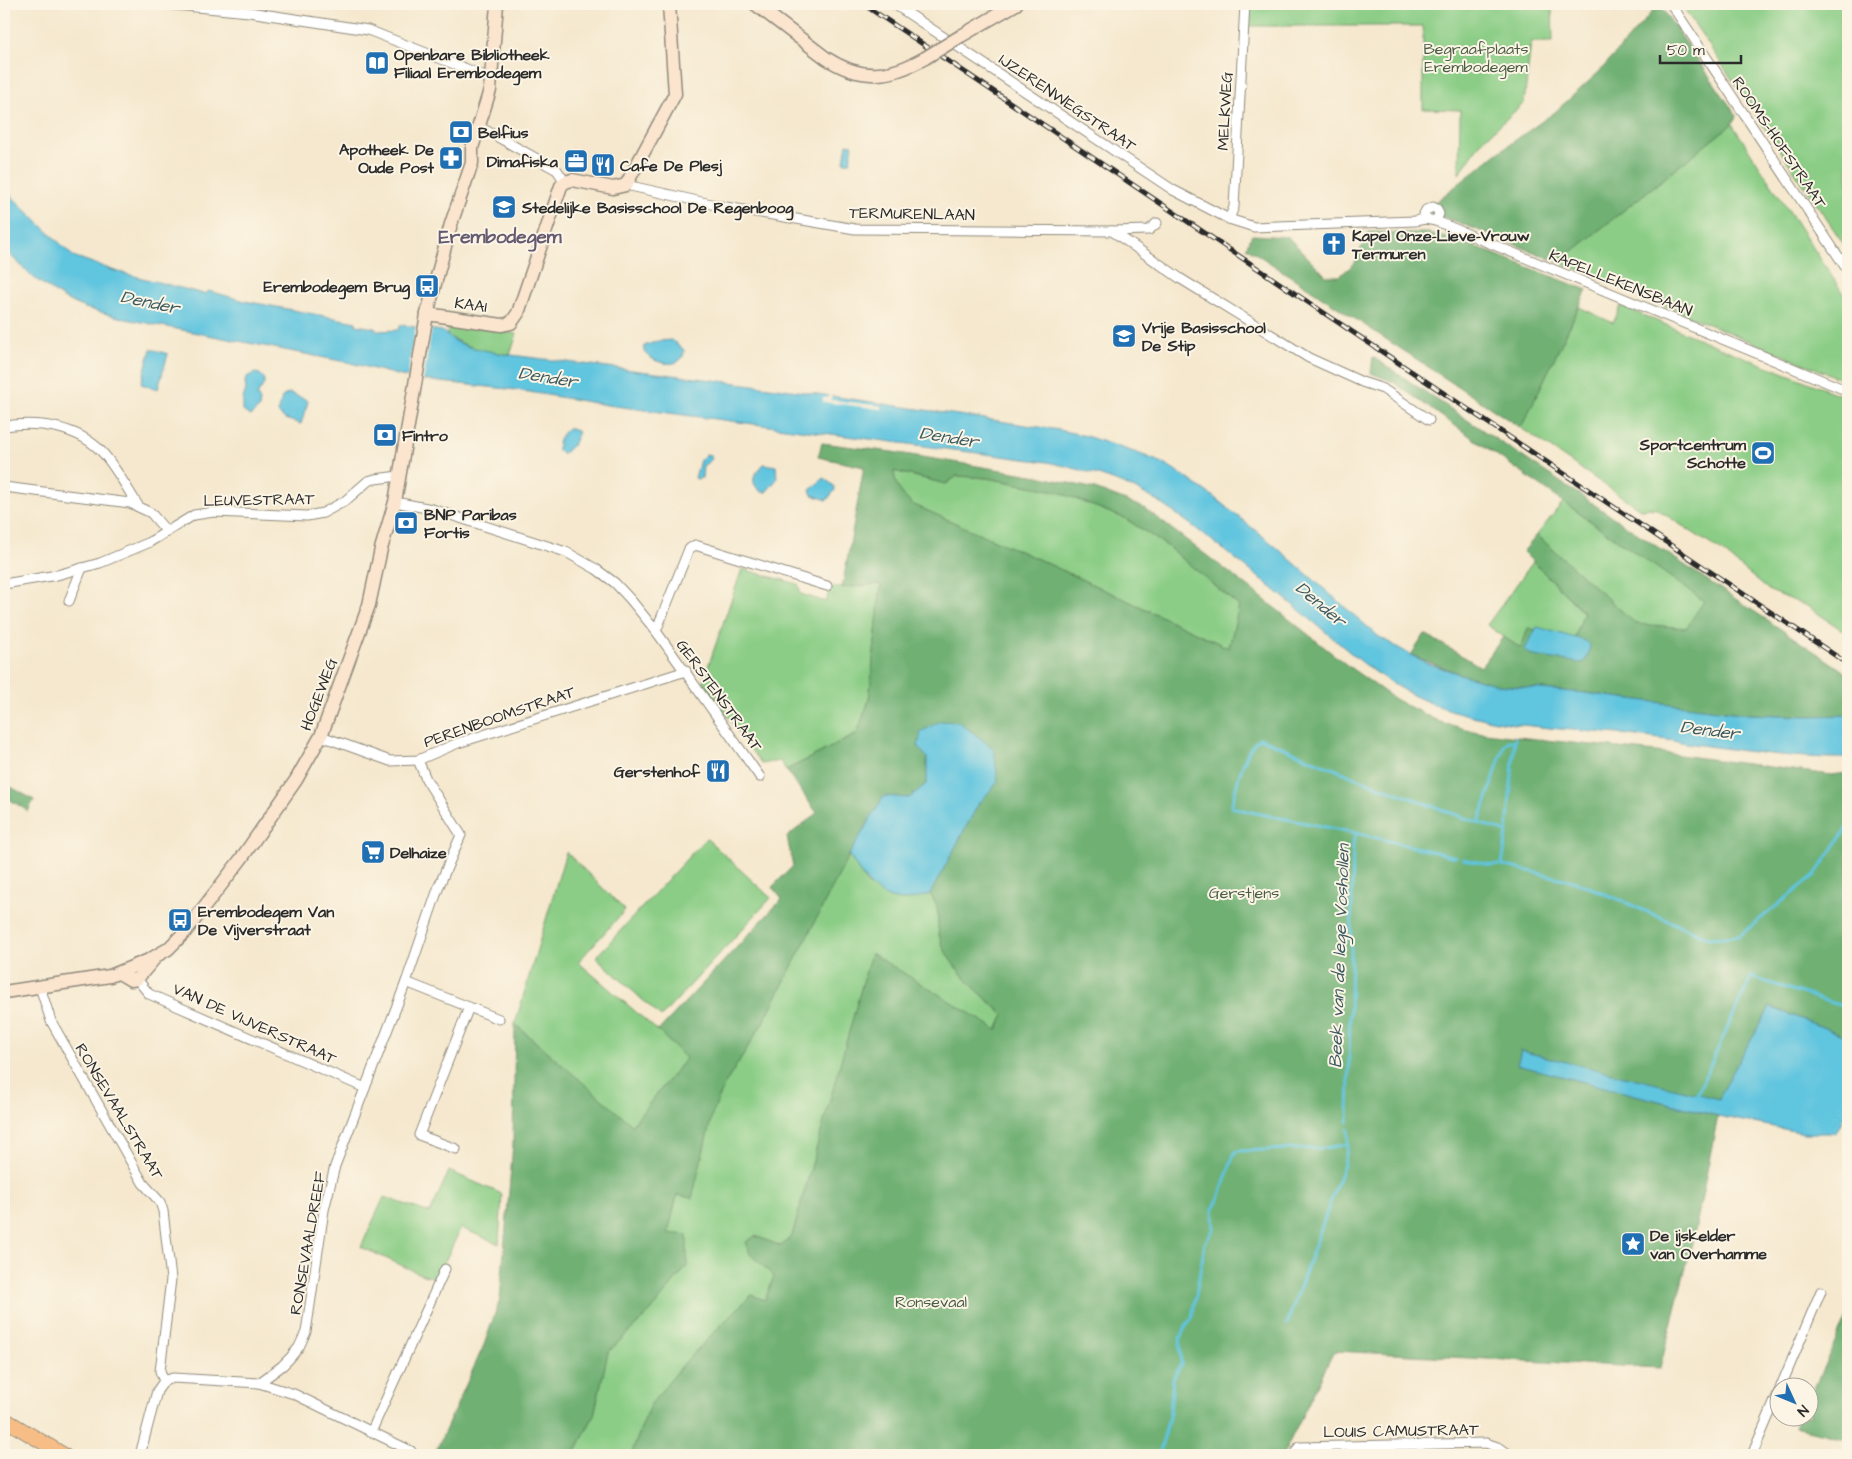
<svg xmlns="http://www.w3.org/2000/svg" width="1852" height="1459" font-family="'Architects Daughter',sans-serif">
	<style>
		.green { fill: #8bcd86; stroke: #5b7c58 }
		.forest { fill: #70b073; stroke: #4e6e4f; fill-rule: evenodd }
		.water { fill: #61c5df; stroke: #467885 }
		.pier { fill: #f5e8ce }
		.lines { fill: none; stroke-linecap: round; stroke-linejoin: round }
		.stream { stroke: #61c5df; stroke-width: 3 }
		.street-casing { stroke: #908a7c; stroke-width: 11 }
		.secondary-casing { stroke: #908a7c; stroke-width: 15 }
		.primary-casing { stroke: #908a7c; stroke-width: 16 }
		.street { stroke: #fff; stroke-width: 9 }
		.secondary { stroke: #fbe5cf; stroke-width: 12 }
		.primary { stroke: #f6be86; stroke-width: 14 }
		.rail-casing { stroke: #2b2b2b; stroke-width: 5 }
		.rail { stroke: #fcf5e5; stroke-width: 3; stroke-dasharray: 9; stroke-linecap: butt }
		.secondary-bridge-casing { stroke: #908a7c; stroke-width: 15; stroke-linecap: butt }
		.secondary-bridge { stroke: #fbe5cf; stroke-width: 12 }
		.labels { text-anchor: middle; stroke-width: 4; stroke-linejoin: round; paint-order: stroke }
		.park-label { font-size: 16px; fill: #485c46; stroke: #fcf5e5 }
		.poi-label { font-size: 16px; font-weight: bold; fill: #2b2b2b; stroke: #fcf5e5; text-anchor: start }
		.street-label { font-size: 16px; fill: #2b2b2b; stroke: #fcf5e5 }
		.water-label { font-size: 18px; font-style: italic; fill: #3b5961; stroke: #fcf5e5 }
		.quarter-label { font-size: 19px; font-weight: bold; fill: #645a71; stroke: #fcf5e5 }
	</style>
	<rect width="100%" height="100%" fill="#fcf5e5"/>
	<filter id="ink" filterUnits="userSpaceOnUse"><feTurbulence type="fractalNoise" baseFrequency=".02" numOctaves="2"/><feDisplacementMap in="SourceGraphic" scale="10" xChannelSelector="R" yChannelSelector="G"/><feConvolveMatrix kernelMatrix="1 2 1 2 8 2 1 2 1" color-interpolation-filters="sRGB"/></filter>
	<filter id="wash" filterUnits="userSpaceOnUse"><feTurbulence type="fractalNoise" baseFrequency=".0096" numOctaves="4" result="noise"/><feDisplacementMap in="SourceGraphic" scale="20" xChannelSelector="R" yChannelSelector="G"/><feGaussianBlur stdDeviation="1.12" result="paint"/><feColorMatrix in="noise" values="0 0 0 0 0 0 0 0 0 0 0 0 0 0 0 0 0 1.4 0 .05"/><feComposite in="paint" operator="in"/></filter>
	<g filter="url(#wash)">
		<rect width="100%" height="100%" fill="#f5e8ce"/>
		<g class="green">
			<path d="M1250,4h302l1,38h-22l-7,61 -42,38 -23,33 1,-64 -37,-1v-83h-175z"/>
			<path d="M1681,4h167v247l-3,-5z"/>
			<path d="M1732,124l116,177v81l-289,-120z"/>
			<path d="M1621,306l100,42 127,50v236l-41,-28 -37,-15 -49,-40 -66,-43 -15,1 -119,-81 58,-121 34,16z"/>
			<path d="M450,323l67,11 -7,21c-22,-3 -44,-7 -63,-20z"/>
			<path d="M894,471l52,13 11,-8 30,2 69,13 70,28 41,27 72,60 -10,42 -189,-88 -129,-56c-11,-10 -16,-18 -17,-33z"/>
			<path d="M1563,502l142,99 -19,27 -50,-4 -99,-89z"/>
			<path d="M1533,562l51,51 -10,27 -53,9 -34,-24z"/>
			<path d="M742,569l56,15 3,10 25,8 4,-14 3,-1 48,-3 -12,116 -12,34 -71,36 -6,-9 -19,3 -58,-83z"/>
			<path d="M706,838l65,60 -110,119 -65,-60z"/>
			<path d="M566,852l59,58 -47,52 80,69 28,27 -55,68 -116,-102z"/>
			<path d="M849,855l18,29 36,16 27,-6c13,17 5,27 10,44 10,32 41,55 64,77l-7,15 -126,-76 -79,282 -11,10 -26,-10 -5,18 24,22 -9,24 -14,-5 -64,65 -37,45 -19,50h-57l20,-40 14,-63 42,-40 37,-46 -19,-33 9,-38 15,3 20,-83 13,-31 40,-65z"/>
			<path d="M449,1171l53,23 -3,50 -38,-16 -24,50 -14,-3 -62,-28 23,-50 46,16z"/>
		</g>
		<g class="forest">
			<path d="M1659,4l78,112 -5,8 -173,138 -104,-41 -31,-10 79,-62 52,-37 44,-40z"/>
			<path d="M1368,232l61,1 32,8 126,49 -66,138 -275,-181 6,-12 36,2 38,39h14l15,-13z"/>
			<path d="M1373,357l475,317v41l-39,1 -61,-2 -163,-21 -86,-8 -36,-10 -52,-20 14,-21 56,33 22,-30 18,11 7,-20 46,12 10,-28 -61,-60 14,-17 99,89 50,4 18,-27 -311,-219 -22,-9z"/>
			<path d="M822,443l70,9 146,24 57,13 49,19 107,81 97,77 48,34 44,22 37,10 41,5 138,15 175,23 17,-2v264l-78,-30 -34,58 -17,35 -198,-49 -3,14 200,51 -23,115 -35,137 -326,-17 -51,104h-495l-17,-4 -1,4h-139l19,-50 37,-45 64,-65 14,5 9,-24 -24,-22 -4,-12 9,-6 26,10 11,-10 79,-283 126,77 7,-15c-23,-22 -54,-45 -64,-77 -5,-17 3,-27 -10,-44l49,-92 19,-20 -71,-24v25l-18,15 -25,-2 -35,59 -84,164 -40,65 -13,31 -20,83 -15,-3 -9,38 19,2v31l-37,46 -42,40 -14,63 -20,40h-140l50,-110 16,-46 13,-156 2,-119 117,101 54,-67 -28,-27 124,-132 -10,-12 21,-21 -6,-29 30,-24 -31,-43 71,-36 12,-34 12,-116 -39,4 22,-121 -46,-10zM894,471l52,13 11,-8 30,2 69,13 70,28 41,27 72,60 -10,42 -189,-88 -128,-56c-11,-10 -17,-18 -18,-33z"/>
			<path d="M4,783l30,17 -6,11 -24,-15z"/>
			<path d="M1848,1313v127l-53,-13 5,-10 10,-1v-19z"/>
		</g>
		<g class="water">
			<path d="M847,144l6,1 -3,17h-6z"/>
			<path d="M4,189l69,67 42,15 89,23 5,-3 36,10 111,21v3l19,3 2,3 21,-1 3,-5 41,6 13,10 14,6 34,7 274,34 282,42 27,6 54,18 20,8 24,14 27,19 64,51 103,90 33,19 16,8 36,12 36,10 86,8 163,21 61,2 39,-1v43c-70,1 -141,-13 -210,-22 -79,-9 -170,-7 -240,-49 -32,-19 -60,-45 -89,-69 -47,-38 -94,-77 -144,-112 -36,-24 -76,-35 -118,-44l-440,-57 -90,-15 -86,-9 -26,-4 -54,-14 -225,-44 -41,-11 -22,-10 -29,-20 -30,-29z"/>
			<path d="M672,340l12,10c0,21 -31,14 -40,2v-6l14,-5z"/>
			<path d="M151,349l17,5 -10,35 -17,-5z"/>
			<path d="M254,373l6,1 4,4v6l-7,11 3,6 -1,7 -9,8 -7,-5v-12l3,-10 -1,-7 2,-5z"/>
			<path d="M289,393l18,7 1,2 -7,22 -16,-5 -7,-6 4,-16z"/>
			<path d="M568,428l9,3 1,3 -5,11 -11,9 -4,-4c-1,-10 3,-16 10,-22z"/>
			<path d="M706,454l4,1 2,4 -9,7 -1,12 -5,1 -2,-1 5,-18z"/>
			<path d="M764,464l12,2 1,13 -11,13h-4c-14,-9 -8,-19 2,-28z"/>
			<path d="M824,478l10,8 1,4 -8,10 -15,-5 -2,-5z"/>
			<path d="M1537,627l49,14 4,4 -2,11 -4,6 -4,1 -46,-7 -9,-5v-2z"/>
			<path d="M940,721l19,1 35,27 4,33 -19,21 -49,91c-8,2 -18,6 -26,6 -30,-1 -42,-24 -55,-45l35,-59 25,2 18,-15v-25l-9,-12 3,-14z"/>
			<path d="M1770,1007l78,30v71l-12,25h-32l-86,-17 -201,-51 4,-14 198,48 17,-34z"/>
		</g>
		<g class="pier">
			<path d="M416,325l16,2 -9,55 -16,-2z"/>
			<path d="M829,394l3,1 -1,5 51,6v3l-59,-7v-4h5z"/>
		</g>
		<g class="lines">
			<g class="stream">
				<path d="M1507,832l-28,-9 25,-77 4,-5h7"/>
				<path d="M1356,833l-105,-21 -20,-5c5,-18 13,-60 29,-69l96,40 123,45"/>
				<path d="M1463,859l28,6h11l5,-33 8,-94"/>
				<path d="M1502,865l75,17 132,56 30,-2 76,-61 33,-49"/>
				<path d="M1697,1094l54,-117 91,29 6,-5"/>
				<path d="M1348,1122l5,-280 3,-9 100,24"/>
				<path d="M1287,1324l57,-160 4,-20v-15"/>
				<path d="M1159,1455l11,-42 3,-34 8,-15 -1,-26 7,-14 5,-6 13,-75 9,-14 -1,-20 6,-11 15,-44 3,-3 88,-3 23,-4"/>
			</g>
		</g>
	</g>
	<g filter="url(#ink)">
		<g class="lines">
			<defs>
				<g id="street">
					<path d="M164,4l85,8 119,18 124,49"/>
					<path d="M894,4l279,186 56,29 25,8 161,-6 10,-2 11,2 412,170"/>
					<path d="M1671,4l177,267"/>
					<path d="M478,126l79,44 8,12"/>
					<path d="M626,185l94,21 135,23 257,2 37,-1 8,-7"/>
					<path d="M1229,219l5,-12 11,-203"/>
					<path d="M1425,219l-1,-5 2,-4 7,-3 4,2 2,5 -3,7"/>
					<path d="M1112,231l69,48 128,79 53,24 21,7 46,31"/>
					<path d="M4,426c34,-5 73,0 98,26 13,14 26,38 37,55"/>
					<path d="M4,487l126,16 21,10 16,19"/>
					<path d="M395,502l37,7 134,43 30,17 19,14 15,16 26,32 104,146"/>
					<path d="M4,584l53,-9 43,-12 48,-20 46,-28 20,-3 93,4 16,-3 22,-12 23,-20 7,-2 24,-3"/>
					<path d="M69,601l13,-33"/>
					<path d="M656,631l33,-82 6,-4 132,41"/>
					<path d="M321,736l69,25 28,-1 40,-17 228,-72"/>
					<path d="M137,979l12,15 216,94"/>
					<path d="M406,982l93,37"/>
					<path d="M40,987l11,34 92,162 17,19 3,9 8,68 -11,92 4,10"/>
					<path d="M456,1149l-37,-14 50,-128"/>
					<path d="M164,1381l9,-3 86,5 23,-17 8,-8 9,-11 7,-15 18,-122 11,-44 71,-184 33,-96 22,-51 -35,-56 -8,-19"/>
					<path d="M259,1383l35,11 117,57"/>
					<path d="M1781,1386l40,-95"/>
					<path d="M372,1430l73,-161"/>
					<path d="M140,1455l17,-64 7,-10"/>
					<path d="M1294,1455l5,-8 187,-4 14,5 10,7"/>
					<path d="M1752,1455l28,-66"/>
				</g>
				<g id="secondary">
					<path d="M755,4l71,54c35,23 64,20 99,0"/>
					<path d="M961,36l55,-32"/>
					<path d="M427,314l75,11 9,-2 7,-10 43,-127 4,-4 7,-2 41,8 13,-3 49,-91 -6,-90"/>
					<path d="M119,973l12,7 6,-1 17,-20"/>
					<path d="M4,992l106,-16 39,-16 19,-11 17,-17 56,-73 55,-79 25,-44 48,-131 12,-56 14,-47 32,-188 24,-90 21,-61v-15l18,-58 7,-86"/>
				</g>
				<path id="primary" d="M4,1419l60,36"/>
			</defs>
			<use href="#street" class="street-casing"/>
			<use href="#secondary" class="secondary-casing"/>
			<use href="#primary" class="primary-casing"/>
			<use href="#street" class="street"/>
			<use href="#secondary" class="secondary"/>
			<use href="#primary" class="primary"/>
			<defs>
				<path id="rail" d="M863,4l985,660"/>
			</defs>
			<use href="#rail" class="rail-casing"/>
			<use href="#rail" class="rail"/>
			<defs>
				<path id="secondary-bridge" d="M925,58l36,-22"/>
			</defs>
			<use href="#secondary-bridge" class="secondary-bridge-casing"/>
			<use href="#secondary-bridge" class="secondary-bridge"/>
		</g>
	</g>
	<defs>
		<symbol id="library-square" viewBox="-11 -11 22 22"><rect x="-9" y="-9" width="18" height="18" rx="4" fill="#1f6fb2" stroke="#fcf5e5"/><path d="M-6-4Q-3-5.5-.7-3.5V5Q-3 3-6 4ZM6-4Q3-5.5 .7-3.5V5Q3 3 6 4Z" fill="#fff"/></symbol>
		<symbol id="bank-square" viewBox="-11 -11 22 22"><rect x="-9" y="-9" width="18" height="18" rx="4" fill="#1f6fb2" stroke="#fcf5e5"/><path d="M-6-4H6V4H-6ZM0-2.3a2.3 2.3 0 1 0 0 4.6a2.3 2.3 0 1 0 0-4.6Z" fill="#fff"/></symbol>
		<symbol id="pharmacy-square" viewBox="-11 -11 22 22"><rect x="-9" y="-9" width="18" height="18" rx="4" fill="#1f6fb2" stroke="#fcf5e5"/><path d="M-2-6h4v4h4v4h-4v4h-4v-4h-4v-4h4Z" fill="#fff"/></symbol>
		<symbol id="office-square" viewBox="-11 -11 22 22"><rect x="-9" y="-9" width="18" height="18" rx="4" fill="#1f6fb2" stroke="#fcf5e5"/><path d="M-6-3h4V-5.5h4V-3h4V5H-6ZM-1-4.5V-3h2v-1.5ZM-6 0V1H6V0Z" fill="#fff"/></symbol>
		<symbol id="restaurant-square" viewBox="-11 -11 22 22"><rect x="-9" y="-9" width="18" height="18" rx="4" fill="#1f6fb2" stroke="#fcf5e5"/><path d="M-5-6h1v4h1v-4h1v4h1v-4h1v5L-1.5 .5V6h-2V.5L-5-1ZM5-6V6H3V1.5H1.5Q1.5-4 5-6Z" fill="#fff"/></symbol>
		<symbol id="school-square" viewBox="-11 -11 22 22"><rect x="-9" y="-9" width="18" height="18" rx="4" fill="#1f6fb2" stroke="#fcf5e5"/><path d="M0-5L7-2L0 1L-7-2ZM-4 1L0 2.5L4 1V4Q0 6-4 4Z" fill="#fff"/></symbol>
		<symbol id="church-square" viewBox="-11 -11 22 22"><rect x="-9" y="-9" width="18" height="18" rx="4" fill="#1f6fb2" stroke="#fcf5e5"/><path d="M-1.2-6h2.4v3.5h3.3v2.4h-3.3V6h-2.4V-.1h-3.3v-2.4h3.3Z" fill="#fff"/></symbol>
		<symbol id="bus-square" viewBox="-11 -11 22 22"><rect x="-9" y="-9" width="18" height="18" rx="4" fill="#1f6fb2" stroke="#fcf5e5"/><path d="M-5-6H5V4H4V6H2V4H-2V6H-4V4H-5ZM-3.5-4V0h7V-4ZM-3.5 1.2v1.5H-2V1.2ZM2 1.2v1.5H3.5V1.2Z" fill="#fff"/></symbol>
		<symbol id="stadium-square" viewBox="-11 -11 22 22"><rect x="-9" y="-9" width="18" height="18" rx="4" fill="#1f6fb2" stroke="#fcf5e5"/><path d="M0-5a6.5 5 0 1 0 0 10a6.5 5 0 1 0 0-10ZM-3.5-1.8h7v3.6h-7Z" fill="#fff"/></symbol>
		<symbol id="supermarket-square" viewBox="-11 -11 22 22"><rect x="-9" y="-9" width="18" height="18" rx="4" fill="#1f6fb2" stroke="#fcf5e5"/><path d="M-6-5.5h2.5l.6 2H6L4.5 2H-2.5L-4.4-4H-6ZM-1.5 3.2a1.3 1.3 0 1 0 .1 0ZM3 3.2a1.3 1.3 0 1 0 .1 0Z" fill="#fff"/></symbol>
		<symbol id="sight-square" viewBox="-11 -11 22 22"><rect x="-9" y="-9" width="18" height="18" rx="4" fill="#1f6fb2" stroke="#fcf5e5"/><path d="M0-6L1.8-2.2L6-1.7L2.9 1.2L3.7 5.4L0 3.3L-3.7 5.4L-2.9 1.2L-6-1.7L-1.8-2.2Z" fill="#fff"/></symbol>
	</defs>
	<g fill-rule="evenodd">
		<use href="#library-square" x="363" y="49" width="28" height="28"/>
		<use href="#bank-square" x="447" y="118" width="28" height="28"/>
		<use href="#pharmacy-square" x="437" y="144" width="28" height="28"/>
		<use href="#office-square" x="562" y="147" width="28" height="28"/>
		<use href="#restaurant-square" x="589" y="151" width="28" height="28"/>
		<use href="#school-square" x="490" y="193" width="28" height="28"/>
		<use href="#church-square" x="1320" y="230" width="28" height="28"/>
		<use href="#bus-square" x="413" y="272" width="28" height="28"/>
		<use href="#school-square" x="1110" y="322" width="28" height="28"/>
		<use href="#bank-square" x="371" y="421" width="28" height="28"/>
		<use href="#stadium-square" x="1749" y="439" width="28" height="28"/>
		<use href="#bank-square" x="392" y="509" width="28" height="28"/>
		<use href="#restaurant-square" x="704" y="757" width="28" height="28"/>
		<use href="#supermarket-square" x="359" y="838" width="28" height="28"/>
		<use href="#bus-square" x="166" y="906" width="28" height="28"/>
		<use href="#sight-square" x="1619" y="1230" width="28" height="28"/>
	</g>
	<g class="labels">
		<g class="park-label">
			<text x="1476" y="54">Begraafplaats<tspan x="1476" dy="18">Erembodegem</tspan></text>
			<text x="1244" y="898">Gerstjens</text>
			<text x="931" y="1307">Ronsevaal</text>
		</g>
		<g class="poi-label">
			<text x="394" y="60">Openbare Bibliotheek<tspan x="394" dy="18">Filiaal Erembodegem</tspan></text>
			<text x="478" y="138">Belfius</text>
			<text x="434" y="155" text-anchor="end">Apotheek De<tspan x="434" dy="18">Oude Post</tspan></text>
			<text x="558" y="167" text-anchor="end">Dimafiska</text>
			<text x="620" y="171">Cafe De Plesj</text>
			<text x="522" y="213">Stedelijke Basisschool De Regenboog</text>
			<text x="1352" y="241">Kapel Onze-Lieve-Vrouw<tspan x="1352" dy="18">Termuren</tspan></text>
			<text x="410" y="292" text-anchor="end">Erembodegem Brug</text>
			<text x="1142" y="333">Vrije Basisschool<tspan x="1142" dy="18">De Stip</tspan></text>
			<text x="402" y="441">Fintro</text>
			<text x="1746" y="450" text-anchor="end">Sportcentrum<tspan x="1746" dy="18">Schotte</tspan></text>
			<text x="424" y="520">BNP Paribas<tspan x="424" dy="18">Fortis</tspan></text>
			<text x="700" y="777" text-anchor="end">Gerstenhof</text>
			<text x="390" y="858">Delhaize</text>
			<text x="198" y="917">Erembodegem Van<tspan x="198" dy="18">De Vijverstraat</tspan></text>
			<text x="1650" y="1241">De ijskelder<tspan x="1650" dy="18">van Overhamme</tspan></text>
		</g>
		<g class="street-label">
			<text transform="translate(1068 102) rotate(34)" y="6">IJZERENWEGSTRAAT</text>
			<text transform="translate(1224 111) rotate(-87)" y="6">MELKWEG</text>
			<text transform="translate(1780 142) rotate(56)" y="6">ROOMS-HOFSTRAAT</text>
			<text transform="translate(912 213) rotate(1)" y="6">TERMURENLAAN</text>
			<text transform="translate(1621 282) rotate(22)" y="6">KAPELLEKENSBAAN</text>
			<text transform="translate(471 304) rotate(8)" y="6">KAAI</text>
			<text transform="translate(259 499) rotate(-1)" y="6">LEUVESTRAAT</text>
			<text transform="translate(318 694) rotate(-69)" y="6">HOGEWEG</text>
			<text transform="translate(720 695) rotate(54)" y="6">GERSTENSTRAAT</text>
			<text transform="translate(499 716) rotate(-19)" y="6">PERENBOOMSTRAAT</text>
			<text transform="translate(255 1023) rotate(24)" y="6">VAN DE VIJVERSTRAAT</text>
			<text transform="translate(120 1111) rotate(59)" y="6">RONSEVAALSTRAAT</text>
			<text transform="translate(307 1243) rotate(-80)" y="6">RONSEVAALDREEF</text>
			<text transform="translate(1401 1430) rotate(-1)" y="6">LOUIS CAMUSTRAAT</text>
		</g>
		<g class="water-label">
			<text transform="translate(150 302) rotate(12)" y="6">Dender</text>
			<text transform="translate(548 377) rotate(9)" y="6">Dender</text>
			<text transform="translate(949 437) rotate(9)" y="6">Dender</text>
			<text transform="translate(1321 604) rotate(40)" y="6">Dender</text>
			<text transform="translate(1710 730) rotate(7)" y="6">Dender</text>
			<text transform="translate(1339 956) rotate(-88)" y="6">Beek van de lege Voshollen</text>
		</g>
		<g class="quarter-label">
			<text x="500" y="243">Erembodegem</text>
		</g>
	</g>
	<rect width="1852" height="1459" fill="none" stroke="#fcf5e5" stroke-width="20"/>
	<g transform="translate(1794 1402) rotate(134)"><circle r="24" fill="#fcf5e5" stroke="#a8a49b"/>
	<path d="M0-4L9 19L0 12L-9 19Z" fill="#1f6fb2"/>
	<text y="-8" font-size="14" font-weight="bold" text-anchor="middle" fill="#2b2b2b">N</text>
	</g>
	<path d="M1660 55v8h81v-8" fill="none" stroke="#2b2b2b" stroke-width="2.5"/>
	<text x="1667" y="55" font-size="15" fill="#2b2b2b" stroke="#fcf5e5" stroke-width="4" paint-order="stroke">50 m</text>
</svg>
